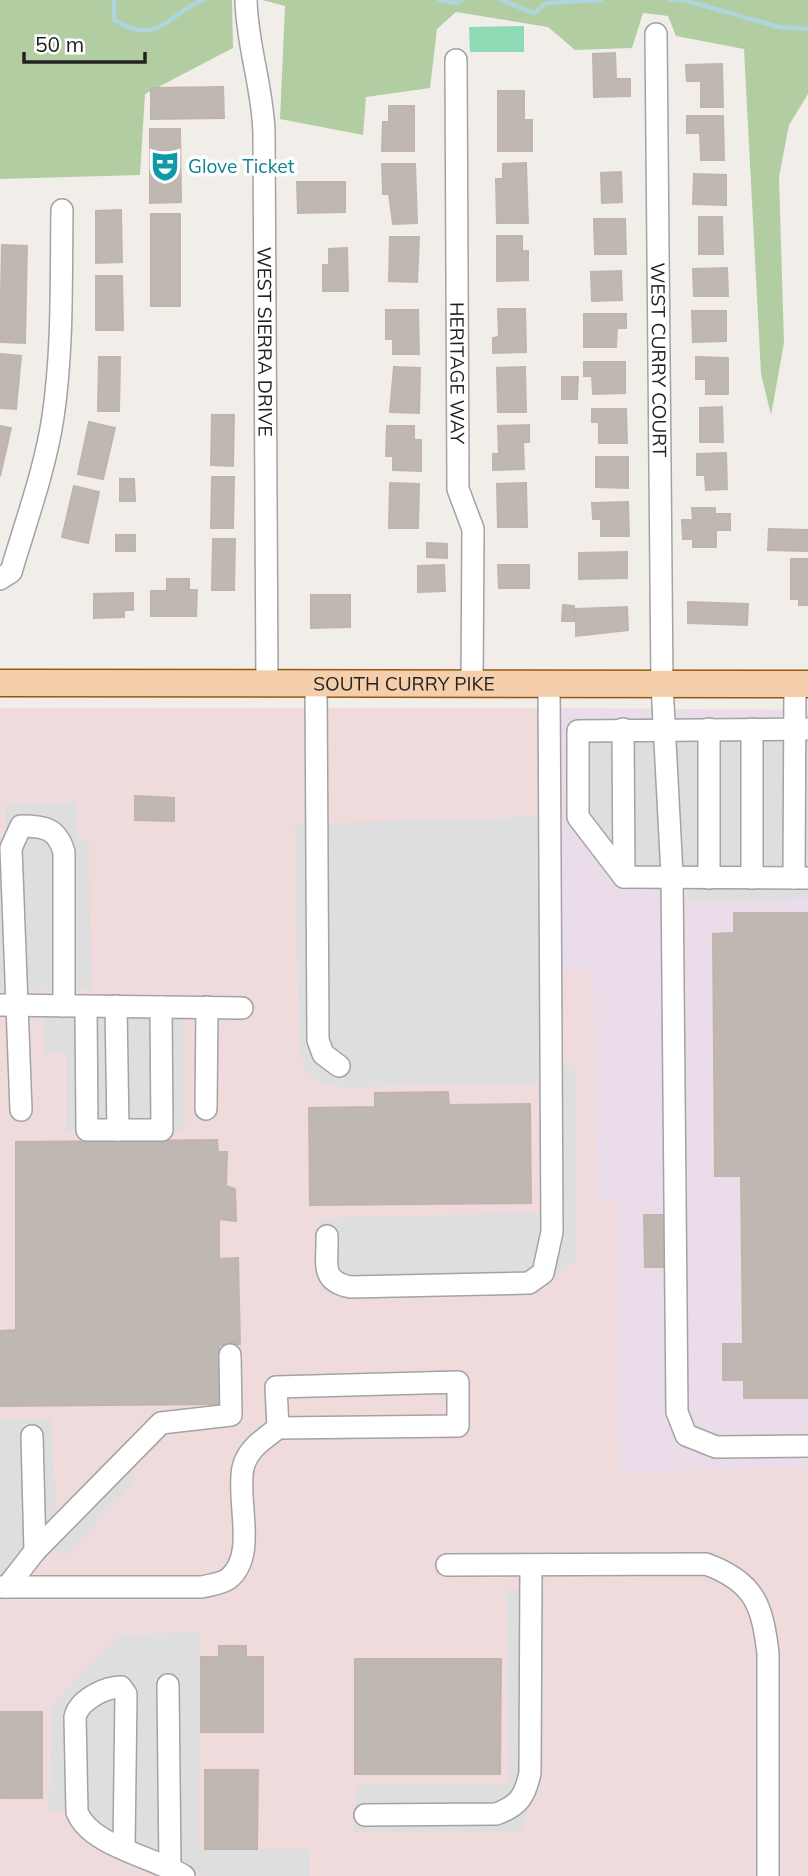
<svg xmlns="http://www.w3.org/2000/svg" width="808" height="1876" font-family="Mulish,sans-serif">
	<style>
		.commercial { fill: #f0dbdc }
		.industrial { fill: #eadce9 }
		.forest { fill: #b3cda2 }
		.pitch { fill: #8fd9b5 }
		.parking { fill: #dedede }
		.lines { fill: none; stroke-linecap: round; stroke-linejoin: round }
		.stream { stroke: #aed5db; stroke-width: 4.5 }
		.building { fill: #bfb7b2; stroke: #c2b4ad; stroke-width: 2 }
		.minor-casing { stroke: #a3a3a3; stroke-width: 24 }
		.major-casing { stroke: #94590c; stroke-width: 29 }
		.minor { stroke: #fff; stroke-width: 21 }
		.major { stroke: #f5ceab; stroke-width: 26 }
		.labels { text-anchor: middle; stroke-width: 7; stroke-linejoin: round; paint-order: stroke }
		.culture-label { font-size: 19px; fill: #0d838f; stroke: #fff; text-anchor: start }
		.street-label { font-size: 19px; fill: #222; stroke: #fff }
	</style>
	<rect width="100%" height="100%" fill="#f1eeea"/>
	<path class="commercial" d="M0,708h552l1,263h40l4,231h20l3,270 188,-5v409h-808z"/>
	<path class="industrial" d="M552,708l256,2v757l-188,5 -3,-270h-20l-4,-231h-40z"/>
	<g class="forest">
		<path d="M0,0h232l1,48 -88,46 -5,81 -140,4z"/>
		<path d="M262,0h546v94l-19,31 -10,52 5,166 -13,72 -10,-41 -17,-325 -68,-13 -8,-20 -25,-3 -11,35 -57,2 -27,-23 -92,-15 -19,17 -7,59 -64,9 -3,38 -83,-16 5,-113z"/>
	</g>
	<path class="pitch" d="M524,26v26h-54l-1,-25z"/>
	<g class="parking">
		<path d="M570,718h238v180l-119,4v-12l-67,-4 -51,-65z"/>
		<path d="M77,802l1,38h11l2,150 -91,1v-151l6,-1v-36z"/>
		<path d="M555,816l4,249h16l1,195 -35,29 -220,1 -2,-72 221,-5 -2,-129 -192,3 -21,-2 -20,-14 -6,-27 -4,-220z"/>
		<path d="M185,1017v114h-119v-78h-22v-35z"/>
		<path d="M0,1419h52l4,95 -46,57 -10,6z"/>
		<path d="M129,1471l8,9 -73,77 -11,-9z"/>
		<path d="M506,1590l38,1 -2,181 -21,60h-167l3,-47 152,-1z"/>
		<path d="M200,1633l-1,217 111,-1v27h-110l-14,-10 -50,-13 -59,-41 -28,-1 2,-105 69,-72z"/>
	</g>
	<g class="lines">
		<g class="stream">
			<path d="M114,0v20c47,28 53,-8 90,-20"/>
			<path d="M439,0l18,3 6,-3"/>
			<path d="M501,0l33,13 12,-10 55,-3"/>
			<path d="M669,0h15l95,27 29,2"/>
		</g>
	</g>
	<g class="building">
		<path d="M615,53l1,26h14v17l-36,1 -1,-43z"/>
		<path d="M722,64l1,43h-22v-26h-14l-1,-16z"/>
		<path d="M223,87l1,31 -73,1v-31z"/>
		<path d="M498,91h26v29h8v31h-34z"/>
		<path d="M389,106h25v45h-32l1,-29h6z"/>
		<path d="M687,116h36l1,44h-23l-1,-27h-13z"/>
		<path d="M150,129h30l1,73 -31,1z"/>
		<path d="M526,163l2,60h-31l-1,-44h7v-15z"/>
		<path d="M382,164h33l2,59 -24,1 -4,-30h-6z"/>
		<path d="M621,172l1,30 -20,1 -1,-30z"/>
		<path d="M694,174l32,1v30l-33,-1z"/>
		<path d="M297,182h48v30l-47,1z"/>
		<path d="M121,210l1,52 -26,1v-52z"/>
		<rect x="151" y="214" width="29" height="92"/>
		<path d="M699,217h23l1,37h-24z"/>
		<path d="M594,219h31l1,35h-31z"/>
		<path d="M497,236h25v15h6v29l-31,1z"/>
		<path d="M390,237h29l-2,45 -28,-1z"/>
		<path d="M2,245l25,1 -2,97 -25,-1z"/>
		<path d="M347,248l1,43h-25v-26h6v-16z"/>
		<path d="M727,268l1,28h-34l-1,-27z"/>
		<path d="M621,271l1,29 -30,1 -1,-29z"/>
		<path d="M96,276h26l1,54h-27z"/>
		<path d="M498,309h27l1,43 -33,1v-15l6,-1z"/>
		<path d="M386,310h32l1,44h-26v-15h-7z"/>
		<path d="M692,311h34v30l-33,1z"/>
		<path d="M584,314h42v14h-9l-1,19h-32z"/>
		<path d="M0,354l21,2 -5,53 -16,-1z"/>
		<path d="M99,357h21l-1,54h-21z"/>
		<path d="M696,357l32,1v36h-22v-15h-10z"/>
		<path d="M584,362h41v31l-32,1 -1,-18h-8z"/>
		<path d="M394,367l26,1 -1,45 -29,-1z"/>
		<path d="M525,367l1,45h-28l-1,-44z"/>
		<path d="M562,377h16l-1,22h-15z"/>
		<path d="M722,407l1,35h-23v-34z"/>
		<path d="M592,409h34l1,34h-28v-21h-7z"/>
		<path d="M212,415h22l-1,51 -22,-1z"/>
		<path d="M89,422l26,6 -12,51 -25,-5z"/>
		<path d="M529,425v17h-6l1,27 -31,1v-16h6l-1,-28z"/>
		<path d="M0,426l11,2 -11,48z"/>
		<path d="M387,426h27v14h7v31l-28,-1v-14h-7z"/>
		<path d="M726,453l1,36 -21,1 -1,-15h-8v-21z"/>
		<path d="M596,457h32v31l-32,-1z"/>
		<path d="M212,477h22l-1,51h-22z"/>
		<path d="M120,479h14l1,22h-15z"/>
		<path d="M390,483l29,1 -1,44h-29z"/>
		<path d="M526,483l1,44h-29l-1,-43z"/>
		<path d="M74,486l25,6 -11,51 -26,-6z"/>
		<path d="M628,502l1,34h-28v-17h-8l-1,-16z"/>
		<path d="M692,508h23v6h15v16h-14v17h-23v-8h-10l-1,-19h11z"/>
		<path d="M769,529l39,1v21l-40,-1z"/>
		<rect x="116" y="535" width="19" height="16"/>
		<path d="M213,539h22l-1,51h-22z"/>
		<path d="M427,543l20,1v14l-20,-1z"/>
		<path d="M627,552v26l-48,1v-26z"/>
		<path d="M791,559h17v46h-9v-6h-8z"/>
		<path d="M444,565l1,26 -27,1v-26z"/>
		<path d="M498,565h31v23h-30z"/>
		<path d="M167,579h22v11h8l-1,26h-45v-25h16z"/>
		<path d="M133,593v17h-9v7l-30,1v-24z"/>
		<path d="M311,595h39v32l-39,1z"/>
		<path d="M688,602l60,2 -1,21 -59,-2z"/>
		<path d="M563,605l11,1v15h-12z"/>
		<path d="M627,607l1,23 -52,6v-27z"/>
		<path d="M135,796l39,2v23l-39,-1z"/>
		<path d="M734,913h74v485h-64v-18h-21v-36h20l-2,-168h-26l-2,-242 21,-1z"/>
		<path d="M448,1092l1,13 81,-1 1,99 -221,2 -1,-97 66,-1v-14z"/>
		<path d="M217,1140l1,12h9l-1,34 9,3 1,32 -17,-2v40l19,-1 2,86 -21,1 1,59 -220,2v-75l16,-1v-188z"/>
		<path d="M644,1215h22l1,52h-22z"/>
		<path d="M219,1646h27v11h17v75h-62v-75h18z"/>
		<path d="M355,1659h146l-1,115h-145z"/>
		<rect x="0" y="1712" width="42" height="86"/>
		<path d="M205,1770h53l-1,79h-52z"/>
	</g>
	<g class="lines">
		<defs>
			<g id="minor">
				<path id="s1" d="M246,0c1,46 17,88 18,133l3,552"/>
				<path id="s2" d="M656,34l6,650 10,191 5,537 9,23 30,12 92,-1"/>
				<path id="s3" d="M456,60l2,429 15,40 -1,155"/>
				<path d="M0,579l11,-7c15,-51 34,-102 42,-155 10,-68 8,-138 9,-207"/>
				<path d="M316,685l2,355 5,14 16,12"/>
				<path d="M623,729l1,148"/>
				<path d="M808,729l-230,2v86l46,60 184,1"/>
				<path d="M709,878v-149"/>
				<path d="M752,878v-149"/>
				<path d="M794,878l1,-194"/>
				<path d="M0,1005l242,3"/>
				<path d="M86,1006l1,124h75l-1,-123"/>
				<path d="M116,1006l2,124"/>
				<path d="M206,1109l1,-102"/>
				<path d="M21,1110l-10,-262 10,-22c23,0 36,2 43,26v154"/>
				<path d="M327,1236c1,27 -8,45 24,51l178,-4 14,-10 9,-41 -3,-548"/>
				<path d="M35,1551l126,-128 70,-8 -1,-60"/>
				<path d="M447,1565l259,-1c49,18 56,41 62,89v223"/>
				<path d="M0,1587h7l28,-36 -3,-115"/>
				<path d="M7,1587h195c7,-2 19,-3 26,-8 30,-23 8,-78 15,-111 4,-19 21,-29 35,-40l-2,-41 182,-5v44l-180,2"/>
				<path d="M168,1685l2,183"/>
				<path d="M365,1815l131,-1c23,-8 29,-18 34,-41l1,-208"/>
				<path d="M124,1848l2,-154 -5,-7c-16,0 -42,13 -46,30l2,95c13,34 77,45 107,64"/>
			</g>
			<g id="major">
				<path id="s4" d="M0,683l808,1"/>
			</g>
		</defs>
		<use href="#minor" class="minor-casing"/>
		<use href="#major" class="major-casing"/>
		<use href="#minor" class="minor"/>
		<use href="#major" class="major"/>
	</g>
	<defs>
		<symbol id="theatre-bare" viewBox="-9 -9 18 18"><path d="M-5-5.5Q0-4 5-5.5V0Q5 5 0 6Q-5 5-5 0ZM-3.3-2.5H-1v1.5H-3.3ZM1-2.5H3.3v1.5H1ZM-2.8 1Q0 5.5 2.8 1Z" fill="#0f9aa8" stroke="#fff" stroke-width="2.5" paint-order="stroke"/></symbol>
	</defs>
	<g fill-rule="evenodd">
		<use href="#theatre-bare" x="143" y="144" width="44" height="44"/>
	</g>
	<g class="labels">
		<g class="culture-label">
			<text x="188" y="173">Glove Ticket</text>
		</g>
		<g class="street-label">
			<text dy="7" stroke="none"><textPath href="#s1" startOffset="343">WEST SIERRA DRIVE</textPath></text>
			<text dy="7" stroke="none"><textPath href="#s2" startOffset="326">WEST CURRY COURT</textPath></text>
			<text dy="7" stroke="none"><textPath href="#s3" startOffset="313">HERITAGE WAY</textPath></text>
			<text dy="7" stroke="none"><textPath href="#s4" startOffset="404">SOUTH CURRY PIKE</textPath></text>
		</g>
	</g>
	<path d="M24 52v10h121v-10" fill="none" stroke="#222222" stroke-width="3.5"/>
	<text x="35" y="52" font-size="21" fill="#222222" stroke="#ffffff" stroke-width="5" paint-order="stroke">50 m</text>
</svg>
